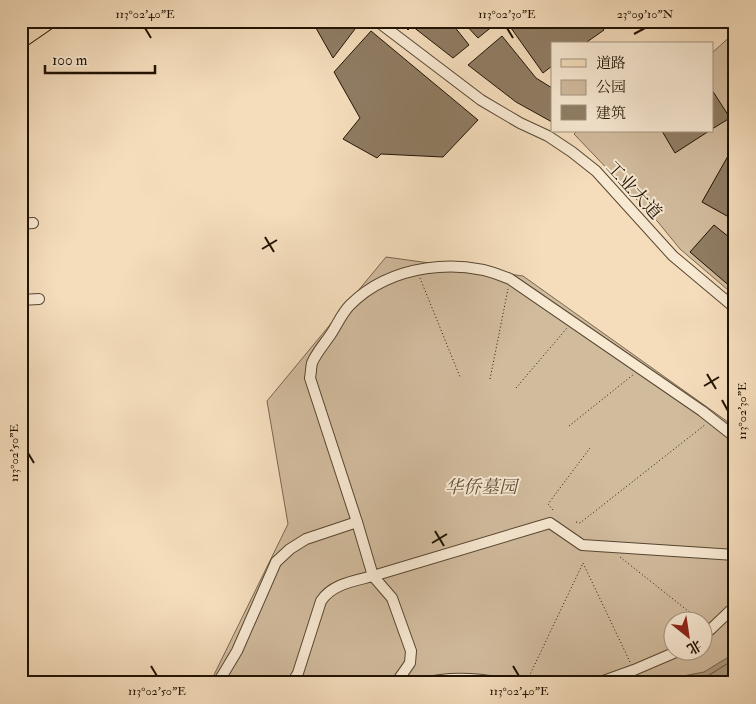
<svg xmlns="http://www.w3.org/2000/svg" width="756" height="704" font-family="'IM FELL Double Pica','Noto Serif SC',serif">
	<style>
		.green { fill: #d1bb9d; stroke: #796750; fill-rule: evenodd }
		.water { fill: #ad987d; stroke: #75634c }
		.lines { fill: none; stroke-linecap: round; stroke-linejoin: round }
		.shore { stroke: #675640; stroke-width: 1 }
		.building { fill: #8f7c63; stroke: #211303 }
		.minor-casing { stroke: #564631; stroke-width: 12 }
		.major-casing { stroke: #211303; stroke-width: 16 }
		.path { stroke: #211303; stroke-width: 1; stroke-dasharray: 1 2.5; stroke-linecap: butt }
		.minor { stroke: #f8e9d3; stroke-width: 10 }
		.major { stroke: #f5ddbc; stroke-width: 14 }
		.ticks { fill: none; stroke: #211303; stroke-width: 2 }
		.labels { text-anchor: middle; stroke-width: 4; stroke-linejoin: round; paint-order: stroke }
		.street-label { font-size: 18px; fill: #211303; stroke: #f8e9d3 }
		.park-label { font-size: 18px; font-style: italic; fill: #5f4e39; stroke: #f8e9d3 }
		.neatline { fill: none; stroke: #211303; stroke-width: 2 }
		.ticks-label { font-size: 12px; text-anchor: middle; fill: #211303 }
	</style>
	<rect width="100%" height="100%" fill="#f5ddbc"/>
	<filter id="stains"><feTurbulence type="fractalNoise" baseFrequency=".004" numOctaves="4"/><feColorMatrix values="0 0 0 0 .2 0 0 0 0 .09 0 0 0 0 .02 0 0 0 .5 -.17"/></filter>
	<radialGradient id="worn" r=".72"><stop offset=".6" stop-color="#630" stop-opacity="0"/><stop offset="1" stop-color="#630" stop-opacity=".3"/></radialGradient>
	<g class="green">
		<path d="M735,32v264l-55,-47 -22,-27 -84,-88 3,-3h135v-78z"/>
		<path d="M386,257l137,19 212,151v256h-525l78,-159 -21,-123zM674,622h30v30h-30z"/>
	</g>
	<path class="water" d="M735,653v30h-69l2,-4 36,-7z"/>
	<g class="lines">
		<path class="shore" d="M673,683l33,-6 29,-18"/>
	</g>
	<g class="building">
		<path d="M312,21h44l2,4 -25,33z"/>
		<path d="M399,21h51l19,24 -16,13 -41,-32 -4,4z"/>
		<path d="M462,21h37l-21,17z"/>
		<path d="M521,21h76l7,9 -20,14h-32v22l-9,7 -32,-45z"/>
		<path d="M371,31l107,89 -35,37 -62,-3 -4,4 -34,-19 17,-21 -26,-46z"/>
		<path d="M502,36l34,42 16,10v34l-36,-20 -48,-37z"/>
		<path d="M712,90l18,28 -18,11z"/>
		<path d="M662,131h47l-34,22z"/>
		<path d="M728,156l7,3v43l-8,14 -25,-14z"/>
		<path d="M714,225l21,17v42l-3,4 -42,-36z"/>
	</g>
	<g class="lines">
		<defs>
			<g id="minor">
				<path d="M377,21l104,79 39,23 28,13 24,16 24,19 77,85 62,52"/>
				<path d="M21,224l12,-1"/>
				<path d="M21,300l18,-1"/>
				<path d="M704,634l7,-5 24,-23"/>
				<path d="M217,683l5,-7 15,-25 39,-89 14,-13 16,-10 51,-17"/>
				<path d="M292,683l6,-10 23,-72c11,-17 33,-20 52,-25l177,-53 32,22 153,10"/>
				<path d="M396,683l14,-20 1,-12 -19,-53 -19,-22 -16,-54 -47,-144c1,-5 1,-11 2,-15 4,-10 13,-20 19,-29 6,-9 11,-21 19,-29 40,-40 109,-49 160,-26l192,132 33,26"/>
				<path d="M424,683c26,-7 52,-5 78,0"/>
				<path d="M598,683l36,-13 42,-18"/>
			</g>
			<path id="major" d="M21,41l29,-20"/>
		</defs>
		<use href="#minor" class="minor-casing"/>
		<use href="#major" class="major-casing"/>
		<g class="path">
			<path d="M420,278l40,99"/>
			<path d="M490,379l18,-90"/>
			<path d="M516,388l51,-60"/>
			<path d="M569,426l65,-52"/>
			<path d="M553,510l-5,-6 42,-56"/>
			<path d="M576,522l4,1 126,-99"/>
			<path d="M620,557l82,65"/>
			<path d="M526,683l57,-120 47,99"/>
		</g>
		<use href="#minor" class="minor"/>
		<use href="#major" class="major"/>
	</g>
	<path class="ticks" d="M145,28l6,10M507,28l6,10M634,34l11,-6M265,237l9,15M262,249l15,-9M707,374l9,15M704,386l15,-9M722,400l6,11M28,453l6,10M435,531l9,15M432,543l15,-9M151,666l6,10M513,666l6,10"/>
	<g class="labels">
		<g class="street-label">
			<text transform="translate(634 190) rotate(47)" y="6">工业大道</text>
		</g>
		<g class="park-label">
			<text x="481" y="493">华侨墓园</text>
		</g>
	</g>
	<rect width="756" height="704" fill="none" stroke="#f5ddbc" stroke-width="55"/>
	<rect x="551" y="42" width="162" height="90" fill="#f8e9d3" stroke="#a29380"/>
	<rect x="561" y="59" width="25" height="8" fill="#f5ddbc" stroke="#a29380"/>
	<text x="596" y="68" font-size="15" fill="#211303">道路</text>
	<rect x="561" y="80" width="25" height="15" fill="#d1bb9d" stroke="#a29380"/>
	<text x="596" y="92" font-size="15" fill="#211303">公园</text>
	<rect x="561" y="105" width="25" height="15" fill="#8f7c63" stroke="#a29380"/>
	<text x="596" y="118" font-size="15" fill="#211303">建筑</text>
	<g transform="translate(688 636) rotate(150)"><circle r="24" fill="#f8e9d3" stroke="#a29380"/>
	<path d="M0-4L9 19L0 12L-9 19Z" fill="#8f2418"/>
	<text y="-8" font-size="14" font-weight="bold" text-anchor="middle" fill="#211303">北</text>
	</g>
	<path d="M45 65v8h110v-8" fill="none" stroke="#211303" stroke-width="2.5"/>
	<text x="52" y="65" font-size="15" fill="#211303" stroke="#f8e9d3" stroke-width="4" paint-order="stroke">100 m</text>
	<rect x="28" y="28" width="700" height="648" class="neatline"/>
	<g class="ticks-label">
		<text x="145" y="18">113°02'40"E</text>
		<text x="507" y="18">113°02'30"E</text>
		<text x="645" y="18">23°09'10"N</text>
		<text transform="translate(742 411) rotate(-90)" y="4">113°02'30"E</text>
		<text transform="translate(14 453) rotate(-90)" y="4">113°02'50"E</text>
		<text x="157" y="695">113°02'50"E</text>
		<text x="519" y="695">113°02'40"E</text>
	</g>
	<rect width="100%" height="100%" filter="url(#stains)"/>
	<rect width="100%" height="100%" fill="url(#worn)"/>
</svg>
